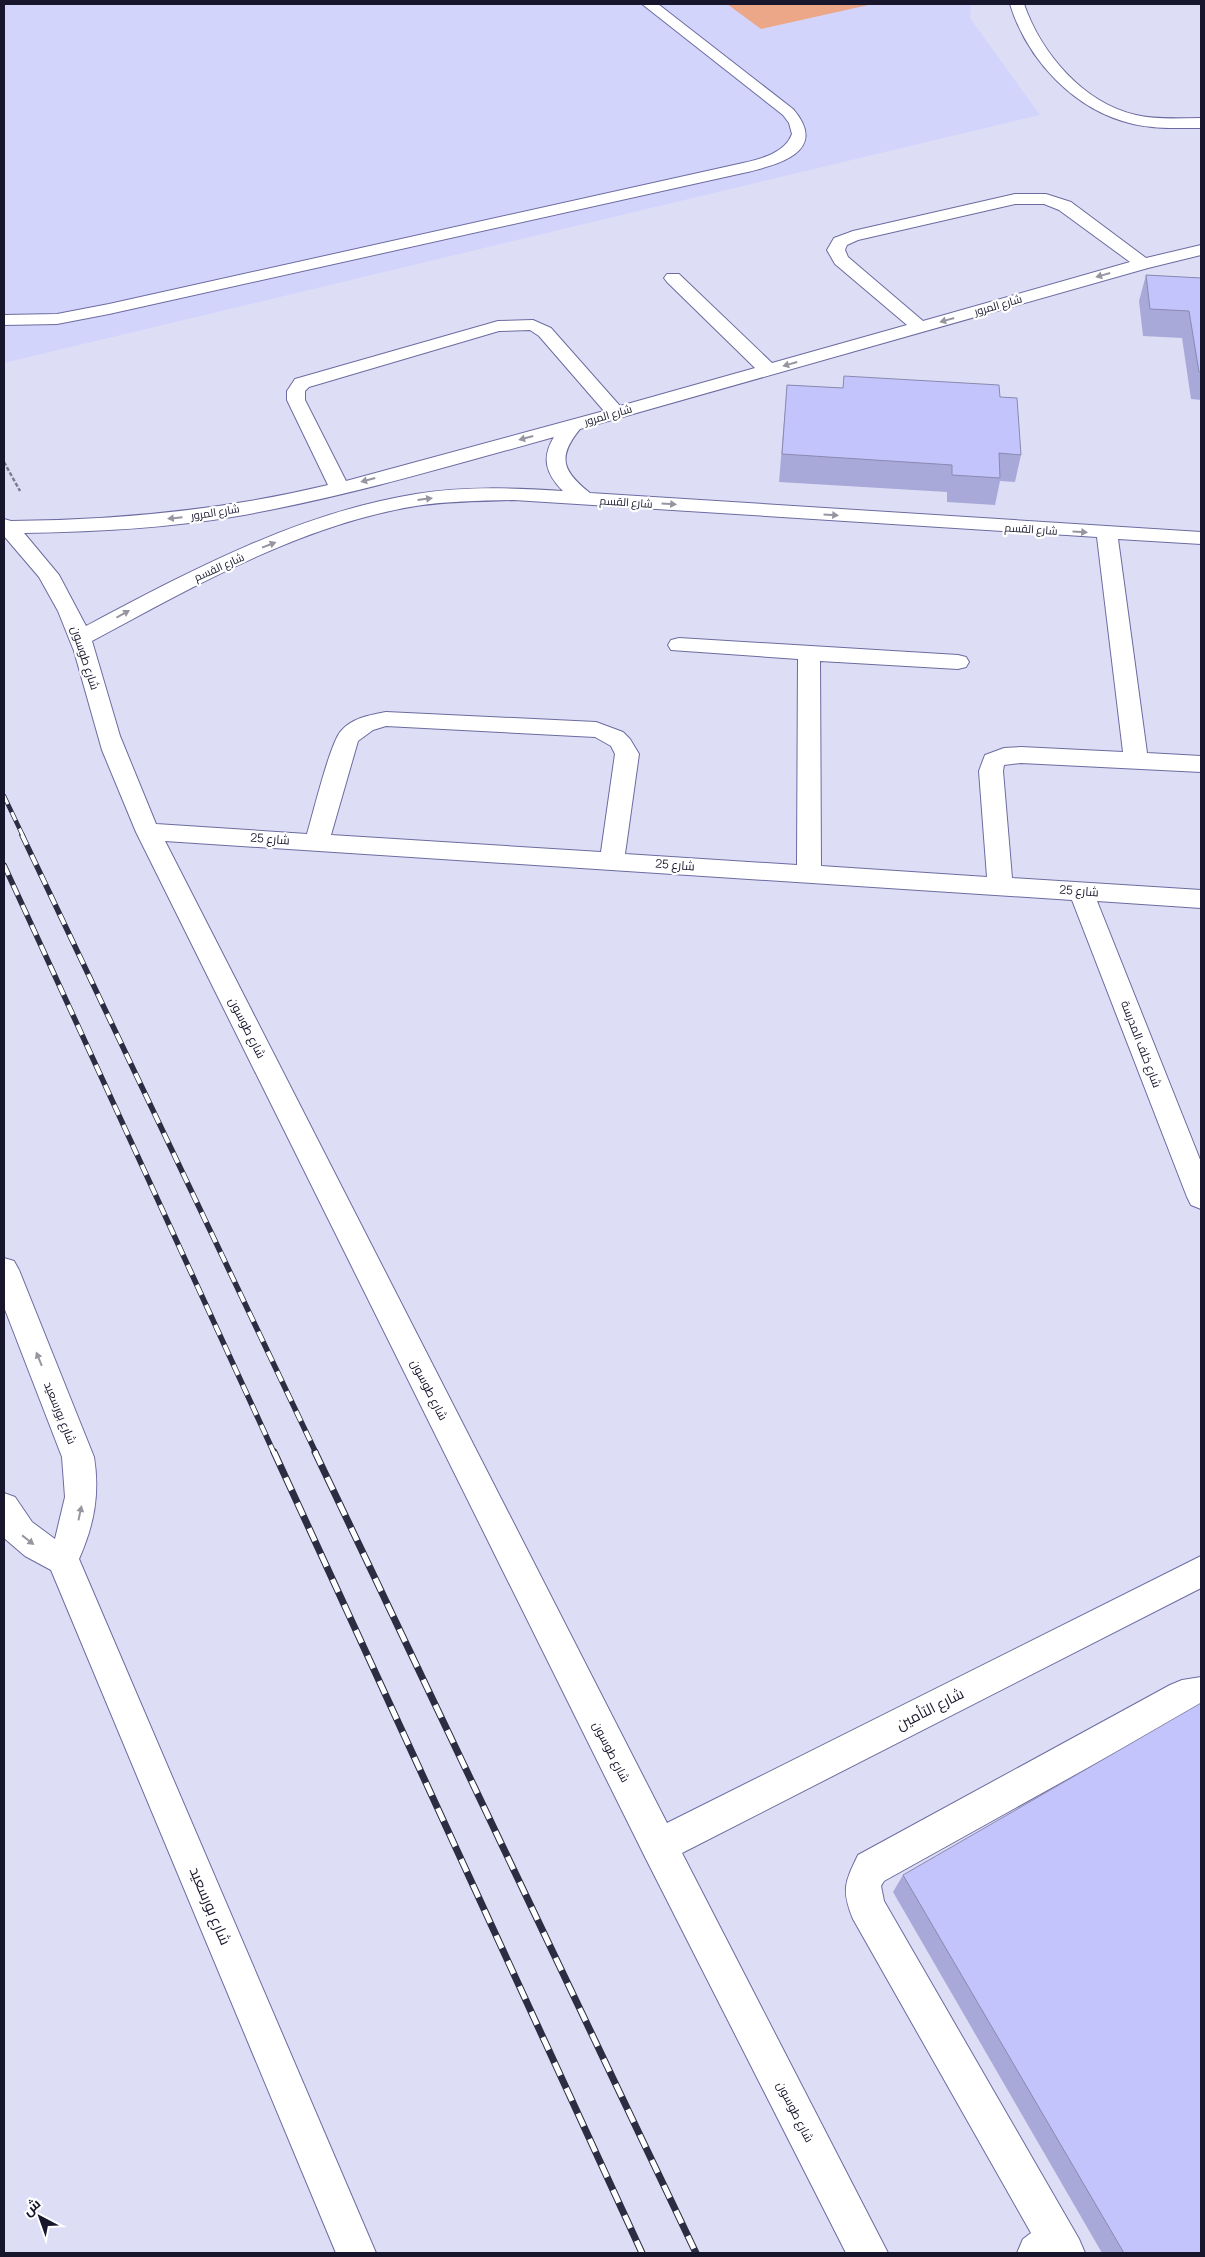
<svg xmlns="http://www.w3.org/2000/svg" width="1205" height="2257" font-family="Manrope,Cairo,sans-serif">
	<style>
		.built { fill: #d3d4fc }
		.green { fill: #eca789 }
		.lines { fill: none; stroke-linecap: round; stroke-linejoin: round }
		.lane-casing { stroke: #6c6ba0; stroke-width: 2 }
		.street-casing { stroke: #6c6ba0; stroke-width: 2 }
		.primary-casing { stroke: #6c6ba0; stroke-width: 2 }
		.path { stroke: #7a7a91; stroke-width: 2.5; stroke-dasharray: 4 2; stroke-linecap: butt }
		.lane { fill: #fff; fill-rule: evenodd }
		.street { fill: #fff; fill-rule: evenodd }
		.primary { fill: #fff; fill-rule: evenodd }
		.rail-far2-casing { stroke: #2c2c42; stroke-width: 4.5 }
		.rail-far1-casing { stroke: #2c2c42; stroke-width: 5.5 }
		.rail-casing { stroke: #2c2c42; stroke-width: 7 }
		.rail-far2 { stroke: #fff; stroke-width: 3; stroke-dasharray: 9; stroke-linecap: butt }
		.rail-far1 { stroke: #fff; stroke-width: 4; stroke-dasharray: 11; stroke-linecap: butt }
		.rail { stroke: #fff; stroke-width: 5; stroke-dasharray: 14; stroke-linecap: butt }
		.wall { fill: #a9a9d9 }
		.building { fill: #c4c4fc; stroke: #8989b0 }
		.oneway { fill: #9796a0 }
		.labels { text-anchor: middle; stroke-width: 4.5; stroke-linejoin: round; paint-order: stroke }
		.far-street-label { font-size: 11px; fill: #17162c; stroke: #fff }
		.street-label { font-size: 12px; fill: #17162c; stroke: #fff }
		.near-street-label { font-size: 15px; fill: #17162c; stroke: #fff }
	</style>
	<rect width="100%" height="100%" fill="#dddef6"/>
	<path class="built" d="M4,4h967l-1,14 70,97 -1036,248z"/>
	<path class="green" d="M727,4h146l-112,25z"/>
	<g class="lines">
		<defs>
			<g id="lane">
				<path d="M642,4h16l135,105c37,43 -16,56 -50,64l-634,141 -52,10 -53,1v-10l53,-1 52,-10 634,-141c18,-4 42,-10 49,-29l-3,-11 -6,-8z"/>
				<path d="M1201,1677v34l-15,2 -302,168 -3,5 3,15 195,338 6,14h-68l6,-14 8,-6 -178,-314c-12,-29 -8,-37 5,-64l312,-170 12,-5z"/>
			</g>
			<g id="street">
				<path d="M1010,4h14c17,49 59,99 112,111 21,5 44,3 65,3v10c-23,0 -46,1 -68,-4 -58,-13 -106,-64 -123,-120z"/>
				<path d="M1015,194h31l25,8 75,56 55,-13v10l-53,13 -568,161c-23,28 -18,42 10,64l611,39v12l-83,-5 29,214 54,3v16l-180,-9 -17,2 -1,6 9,107 189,12v18l-104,-7 104,261v47l-10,-4 -4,-8 -115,-297 -907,-59 502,982 534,-267v32l-519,265 206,400h-42l-200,-394 -510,-1027 -34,-82 -28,-99 -16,-40 -19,-34 -35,-41v-17l7,2c108,-1 213,-11 317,-36l-41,-85v-9l8,-12 203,-58 35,-1 18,8 69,78 135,-38 -88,-86 -3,-4 3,-4h12l93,89 135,-38 -72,-61 -8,-14 7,-12 19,-7zM1015,204h29l15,6 71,52 -207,59 -75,-64 -3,-7 2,-5 11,-5zM530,330l9,6 65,75 -258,70 -41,-81v-9l4,-4 190,-56zM554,437c-13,21 -8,37 9,54 -49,-3 -99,-5 -147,3 -118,19 -226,77 -330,132l-27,-51 -35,-42c71,-1 144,-5 214,-17 107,-19 212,-50 316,-79zM514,500l583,37 26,215 -102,-5 -17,1 -19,7 -6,16 8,106 -166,-11 -1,-205 138,8 8,-2 3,-5 -3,-5 -8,-2 -279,-17 -8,2 -3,5 3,5 127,9 -1,206 -172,-11 14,-100 -9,-15 -7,-7 -27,-10 -210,-10c-16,3 -34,6 -45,19 -11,12 -28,83 -34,103l-151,-10 -36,-88 -28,-95c100,-54 211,-117 324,-135 32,-5 65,-5 98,-6zM386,726l209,11 16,9 4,8 -14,98 -270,-17 27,-94 15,-11z"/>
			</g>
			<path id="primary" d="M4,1258l10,3 5,9 75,187c6,37 0,68 -15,102l297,694h-40l-285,-683 -26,-14 -21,-18v-45l11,4 17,25 23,17 10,-42 -3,-40 -58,-150z"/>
		</defs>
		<use href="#lane" class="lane-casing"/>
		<use href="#street" class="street-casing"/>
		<use href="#primary" class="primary-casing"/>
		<path class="path" d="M4,462l16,29"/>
		<use href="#lane" class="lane"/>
		<use href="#street" class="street"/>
		<use href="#primary" class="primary"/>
		<defs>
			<path id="rail-far2" d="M4,796l19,40"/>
			<g id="rail-far1">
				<path d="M22,835l294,618"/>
				<path d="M4,865l270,588"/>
			</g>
			<g id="rail">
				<path d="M274,1452l368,801"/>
				<path d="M315,1452l381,801"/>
			</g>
		</defs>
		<use href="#rail-far2" class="rail-far2-casing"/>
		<use href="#rail-far1" class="rail-far1-casing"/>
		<use href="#rail" class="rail-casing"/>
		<use href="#rail-far2" class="rail-far2"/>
		<use href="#rail-far1" class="rail-far1"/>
		<use href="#rail" class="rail"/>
	</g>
	<g class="wall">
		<path d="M1146,275l55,3v122l-10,-1 -9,-61 -39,-2 -4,-35z"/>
		<path d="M844,376l156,21 21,58 -6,27 -15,-1 -5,24 -48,-3v-10l-168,-10 8,-97 56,3z"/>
		<path d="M903,1875l298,378h-99l-209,-361z"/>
	</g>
	<g class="building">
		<path d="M1146,275l55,3v94h-2l-10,-61 -39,-2z"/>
		<path d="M844,376l155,9 1,12 17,1 4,57 -22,-2 1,25 -48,-3v-10l-170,-11 5,-69 56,3z"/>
		<path d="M1201,1703v550h-77l-221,-378z"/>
	</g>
	<defs><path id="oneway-solid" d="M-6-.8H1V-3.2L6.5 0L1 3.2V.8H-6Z" transform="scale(1.25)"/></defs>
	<g class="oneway">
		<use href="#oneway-solid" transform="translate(1103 275) rotate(164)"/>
		<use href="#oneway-solid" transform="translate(947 320) rotate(164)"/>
		<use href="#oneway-solid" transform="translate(790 364) rotate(164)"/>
		<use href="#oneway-solid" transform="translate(526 438) rotate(165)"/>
		<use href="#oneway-solid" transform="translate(368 480) rotate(165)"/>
		<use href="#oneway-solid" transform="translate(425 499) rotate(-7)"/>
		<use href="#oneway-solid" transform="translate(669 504) rotate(4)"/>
		<use href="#oneway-solid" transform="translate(831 515) rotate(4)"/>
		<use href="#oneway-solid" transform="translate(175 518) rotate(174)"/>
		<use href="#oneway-solid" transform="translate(1080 532) rotate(4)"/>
		<use href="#oneway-solid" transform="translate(269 545) rotate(-21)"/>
		<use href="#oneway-solid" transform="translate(123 614) rotate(-29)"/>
		<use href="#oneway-solid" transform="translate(39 1359) rotate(-112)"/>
		<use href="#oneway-solid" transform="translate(80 1513) rotate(-78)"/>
		<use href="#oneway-solid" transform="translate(28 1540) rotate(38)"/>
	</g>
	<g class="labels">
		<g class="far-street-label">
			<text transform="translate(998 305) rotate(-16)" y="4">شارع المرور</text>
			<text transform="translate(608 415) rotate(-16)" y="4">شارع المرور</text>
			<text transform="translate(626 502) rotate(4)" y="4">شارع القسم</text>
			<text transform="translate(215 512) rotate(-9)" y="4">شارع المرور</text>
			<text transform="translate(1031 529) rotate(4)" y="4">شارع القسم</text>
			<text transform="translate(219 567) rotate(-24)" y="4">شارع القسم</text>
		</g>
		<g class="street-label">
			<text transform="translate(85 658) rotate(72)" y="4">شارع طوسون</text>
			<text transform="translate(270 839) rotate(4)" y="4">شارع 25</text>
			<text transform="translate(675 865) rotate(4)" y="4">شارع 25</text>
			<text transform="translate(1079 891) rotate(4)" y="4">شارع 25</text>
			<text transform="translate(247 1028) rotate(63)" y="4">شارع طوسون</text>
			<text transform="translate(1141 1044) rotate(69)" y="4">شارع خلف المدرسة</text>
			<text transform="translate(429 1390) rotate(63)" y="4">شارع طوسون</text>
			<text transform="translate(60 1413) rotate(68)" y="4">شارع بورسعيد</text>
			<text transform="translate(611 1752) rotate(63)" y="4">شارع طوسون</text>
			<text transform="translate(795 2112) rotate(63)" y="4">شارع طوسون</text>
		</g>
		<g class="near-street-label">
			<text transform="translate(930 1709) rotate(-27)" y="5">شارع التأمين</text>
			<text transform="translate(210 1906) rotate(67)" y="5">شارع بورسعيد</text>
		</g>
	</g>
	<rect width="1205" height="2257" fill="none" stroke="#17162c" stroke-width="10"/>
	<g transform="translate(40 2217) rotate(319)" stroke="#ffffff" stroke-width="4" paint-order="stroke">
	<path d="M0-4L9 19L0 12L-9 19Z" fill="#17162c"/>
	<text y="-8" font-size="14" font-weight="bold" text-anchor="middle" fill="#17162c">ش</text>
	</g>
</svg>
